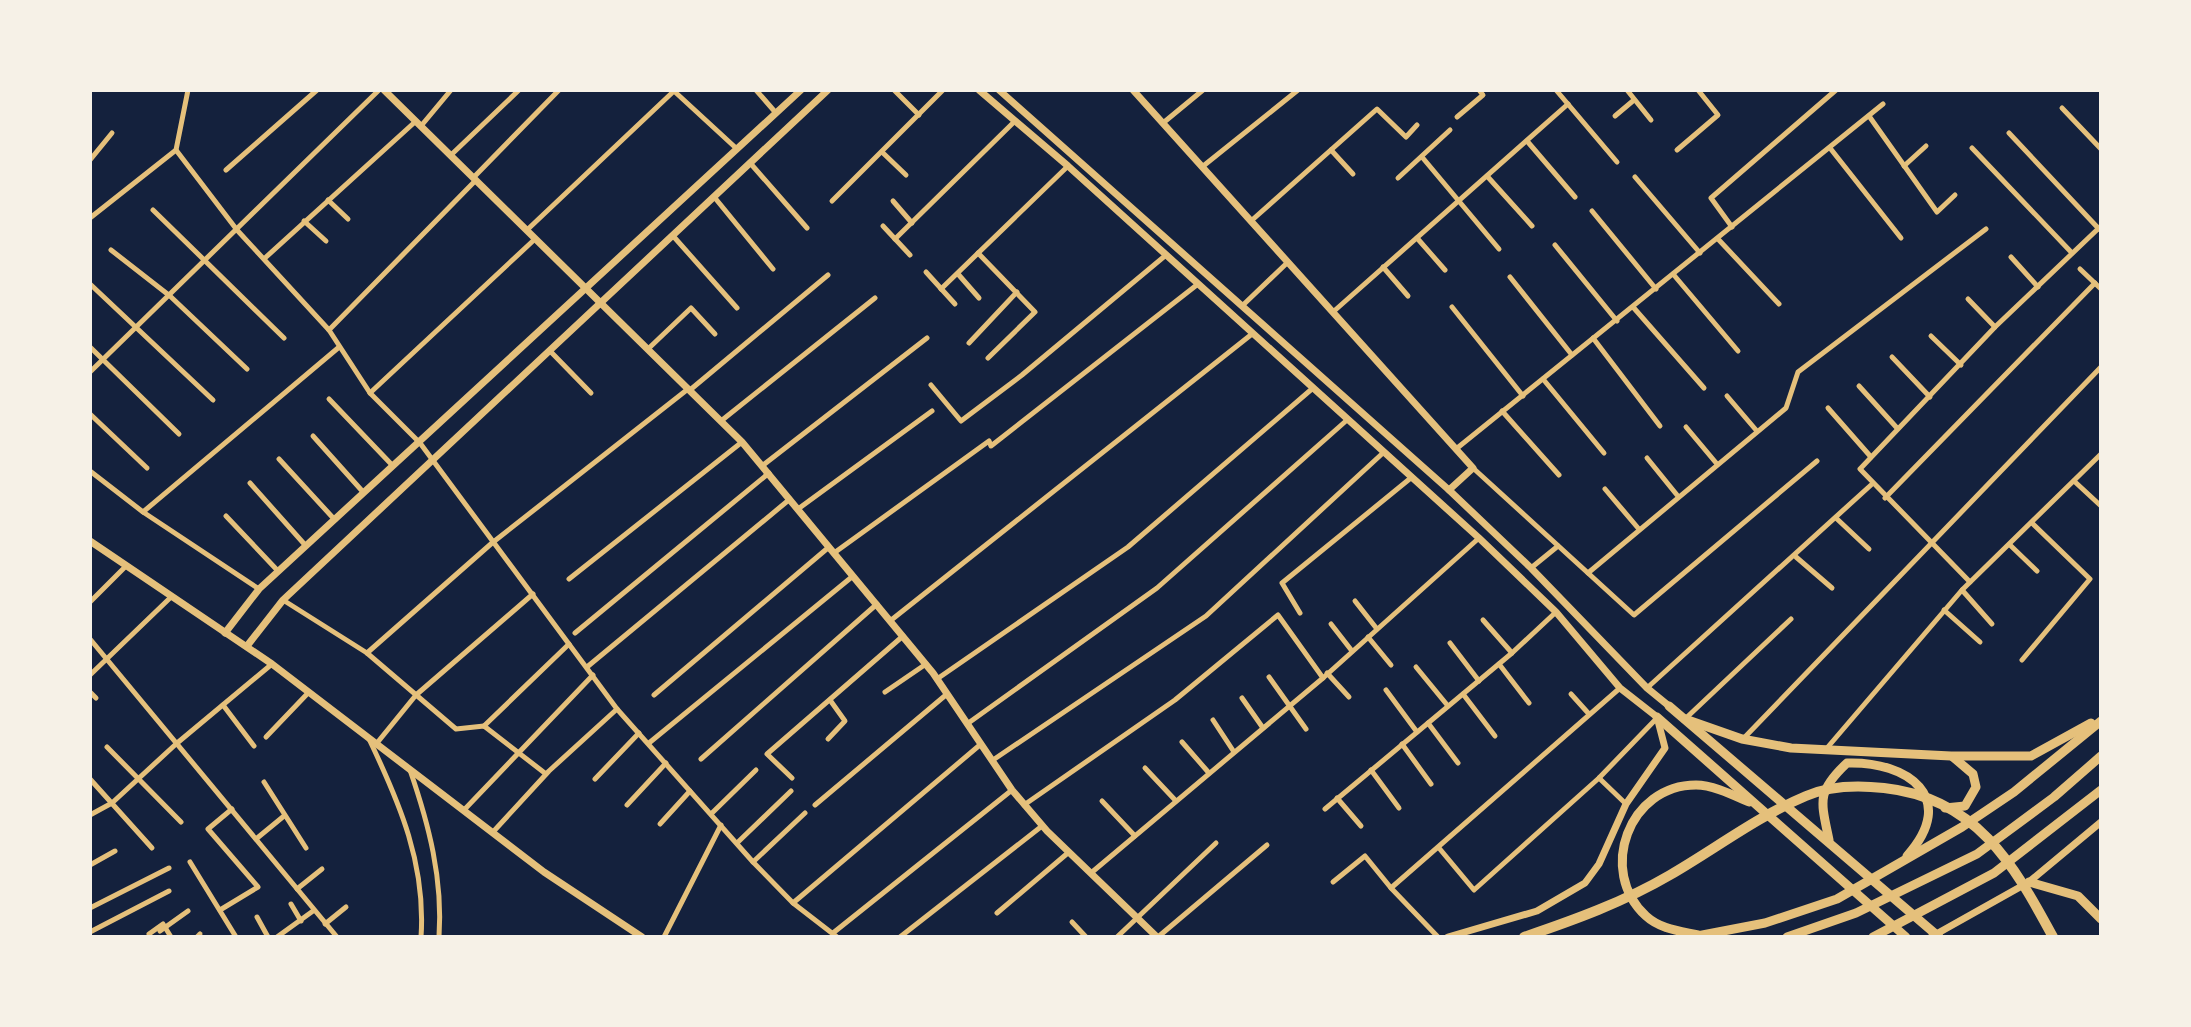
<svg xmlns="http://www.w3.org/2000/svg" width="2191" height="1027" font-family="'Nunito Sans',sans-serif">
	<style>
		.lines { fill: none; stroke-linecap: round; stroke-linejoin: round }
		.minor { stroke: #e5c07b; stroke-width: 5 }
		.tertiary { stroke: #e5c07b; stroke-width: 7 }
		.secondary { stroke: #e5c07b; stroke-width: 7 }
		.trunk { stroke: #e5c07b; stroke-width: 9 }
		.motorway { stroke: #e5c07b; stroke-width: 10 }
	</style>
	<rect width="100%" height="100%" fill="#14213d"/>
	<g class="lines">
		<g class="minor">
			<path d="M756,90l20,23"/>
			<path d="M894,90l25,25"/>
			<path d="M1556,90l61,72"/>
			<path d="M1627,90l24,30"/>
			<path d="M674,91l63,58"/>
			<path d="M2062,108l39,41"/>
			<path d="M1615,116l19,-16"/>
			<path d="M1869,116l68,96 18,-17"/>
			<path d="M1457,117l26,-22 -4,-5"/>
			<path d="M1163,123l40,-33"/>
			<path d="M421,126l30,-36"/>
			<path d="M2009,133l90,96"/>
			<path d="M1527,141l48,56"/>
			<path d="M1830,148l71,90"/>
			<path d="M1972,148l100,105"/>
			<path d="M176,150l61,80 92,100 41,63 50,50 197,266 136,153 40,41 44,34"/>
			<path d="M1331,150l22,24"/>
			<path d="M1677,150l41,-35 -20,-25"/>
			<path d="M882,152l24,23"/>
			<path d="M451,155l68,-65"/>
			<path d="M1422,157l77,92"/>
			<path d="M90,160l22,-27"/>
			<path d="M751,164l56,64"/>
			<path d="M1904,166l22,-20"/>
			<path d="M1202,167l96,-77"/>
			<path d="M226,170l91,-80"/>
			<path d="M1487,176l45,50"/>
			<path d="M474,177l85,-87"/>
			<path d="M1635,177l65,76"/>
			<path d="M1398,178l52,-48"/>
			<path d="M715,198l58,71"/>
			<path d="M328,200l20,19"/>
			<path d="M832,201l111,-111"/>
			<path d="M893,201l19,22"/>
			<path d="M153,210l131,128"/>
			<path d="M1592,211l64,78"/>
			<path d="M90,218l86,-68 12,-60"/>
			<path d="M304,221l22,20"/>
			<path d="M1251,221l126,-112 29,28 11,-12"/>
			<path d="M883,226l27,29"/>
			<path d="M1732,227l-21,-29 125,-108"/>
			<path d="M527,230l148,-140"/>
			<path d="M674,237l63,71"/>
			<path d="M1417,238l28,32"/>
			<path d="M895,239l120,-118"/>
			<path d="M1718,239l61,65"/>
			<path d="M1555,245l62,76"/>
			<path d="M111,250l59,46 77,73"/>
			<path d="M978,253l57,59 -47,46"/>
			<path d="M2011,257l27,30"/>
			<path d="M265,258l151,-137"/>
			<path d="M1383,267l25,29"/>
			<path d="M2080,269l21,20"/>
			<path d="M926,272l29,32"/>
			<path d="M958,274l21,24"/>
			<path d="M1673,274l65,77"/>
			<path d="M1510,277l62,78"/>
			<path d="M90,284l123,116"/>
			<path d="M941,289l127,-123"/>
			<path d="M1968,299l27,28"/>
			<path d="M1242,306l46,-44"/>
			<path d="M1452,307l71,89"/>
			<path d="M1633,307l71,81"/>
			<path d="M1333,312l235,-208"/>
			<path d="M329,330l147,-150"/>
			<path d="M1931,336l30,29"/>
			<path d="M1593,338l67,88"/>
			<path d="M969,343l48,-51"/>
			<path d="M90,347l89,87"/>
			<path d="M648,349l43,-41 24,26"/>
			<path d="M551,352l40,41"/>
			<path d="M1892,357l38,40"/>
			<path d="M90,372l289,-282"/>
			<path d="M1543,379l61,74"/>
			<path d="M931,385l30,36 61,-46 144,-120"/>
			<path d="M1859,386l38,42"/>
			<path d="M690,390l138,-115"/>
			<path d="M370,393l165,-154"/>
			<path d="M1727,396l29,34"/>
			<path d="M329,399l64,67"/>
			<path d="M1828,408l43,49"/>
			<path d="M1502,411l57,64"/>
			<path d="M90,414l57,54"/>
			<path d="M721,421l154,-123"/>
			<path d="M1686,427l31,37"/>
			<path d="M313,436l51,57"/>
			<path d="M1456,449l427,-345"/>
			<path d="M1647,458l30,37"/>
			<path d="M279,459l56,61"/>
			<path d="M762,466l165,-128"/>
			<path d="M1473,468l161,147 183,-154"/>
			<path d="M90,471l53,41 116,77"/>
			<path d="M2074,481l27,25"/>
			<path d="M250,483l56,63"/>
			<path d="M1605,489l33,39"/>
			<path d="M1885,498l210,-215"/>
			<path d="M798,509l134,-98"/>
			<path d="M143,512l195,-164"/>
			<path d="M226,516l52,55"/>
			<path d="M1836,518l33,31"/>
			<path d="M2010,545l27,26"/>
			<path d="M834,553l155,-112 2,5 207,-162"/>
			<path d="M1796,557l36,31"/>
			<path d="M1531,568l27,-22"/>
			<path d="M1588,573l198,-165 12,-36 188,-143"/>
			<path d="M569,579l173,-137"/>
			<path d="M1970,582l-110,-113 135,-142 106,-101"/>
			<path d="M1962,590l30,34"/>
			<path d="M283,600l84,53 89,76 28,-3 62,48"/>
			<path d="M1355,601l22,28"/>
			<path d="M90,602l36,-36"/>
			<path d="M1944,610l36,32"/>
			<path d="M1300,613l-18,-30 130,-106"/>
			<path d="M1483,620l29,33"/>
			<path d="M890,621l362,-287"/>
			<path d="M1331,624l21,27"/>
			<path d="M575,633l194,-160"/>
			<path d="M1368,637l23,28"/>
			<path d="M90,639l247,298"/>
			<path d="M1450,643l29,38"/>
			<path d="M367,653l125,-110 196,-154"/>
			<path d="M2022,660l68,-81 -58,-56"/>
			<path d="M1499,664l30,39"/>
			<path d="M587,667l203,-168"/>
			<path d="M1416,667l32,39"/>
			<path d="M1327,673l22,24"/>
			<path d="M90,675l80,-77"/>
			<path d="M1269,677l37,52"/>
			<path d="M937,679l191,-132 185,-159"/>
			<path d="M1647,688l224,-203"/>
			<path d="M1386,690l31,42"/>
			<path d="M90,692l6,6"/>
			<path d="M885,692l41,-28"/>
			<path d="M1463,694l32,42"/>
			<path d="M1571,694l18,20"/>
			<path d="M654,695l175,-148"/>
			<path d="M1242,698l21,30"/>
			<path d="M223,705l31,41"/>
			<path d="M1685,719l106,-100"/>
			<path d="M1213,720l21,32"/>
			<path d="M1428,723l30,40"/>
			<path d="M967,724l190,-136 190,-168"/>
			<path d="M484,726l85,-82"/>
			<path d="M266,737l43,-45"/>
			<path d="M828,739l17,-18 -15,-21"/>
			<path d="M1743,739l358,-372"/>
			<path d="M370,741c30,63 56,124 51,196"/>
			<path d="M1182,742l27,31"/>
			<path d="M377,743l39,-48 117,-101"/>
			<path d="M649,743l204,-167"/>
			<path d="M1402,744l29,40"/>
			<path d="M107,747l74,75"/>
			<path d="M1827,748l135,-158 139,-136"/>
			<path d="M701,759l176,-155"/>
			<path d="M993,760l213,-144 178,-164"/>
			<path d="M1145,768l31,33"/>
			<path d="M410,770c19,55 33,109 29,167"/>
			<path d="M1371,770l28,38"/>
			<path d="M792,778l-25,-24 136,-118"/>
			<path d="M1599,778l27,26"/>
			<path d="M90,779l62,69"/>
			<path d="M595,779l44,-46"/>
			<path d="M264,782l42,66"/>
			<path d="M1337,798l24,28"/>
			<path d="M1102,801l33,35"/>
			<path d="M627,805l39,-42"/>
			<path d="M815,805l132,-111"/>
			<path d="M1024,805l151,-105 103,-85 45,63"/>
			<path d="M1325,809l187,-156 44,-41"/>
			<path d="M464,810l129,-135"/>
			<path d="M711,814l45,-44"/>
			<path d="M90,815l22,-12 64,-59 96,-80"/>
			<path d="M660,824l30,-33"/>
			<path d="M493,832l56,-61 68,-62"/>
			<path d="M256,839l28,-23"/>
			<path d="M737,843l54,-52"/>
			<path d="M1439,848l35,42 125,-112 58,-60"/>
			<path d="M190,862l46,75"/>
			<path d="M753,862l52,-49"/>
			<path d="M90,865l25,-14"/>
			<path d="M1091,873l232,-195 156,-140"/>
			<path d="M1333,882l32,-26 26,32"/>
			<path d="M297,889l25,-20"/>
			<path d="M793,903l188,-159"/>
			<path d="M291,904l10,17"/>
			<path d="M90,908l79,-40"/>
			<path d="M220,910l38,-23 -50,-58 24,-20"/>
			<path d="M997,913l72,-61"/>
			<path d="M257,917l11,20"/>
			<path d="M1072,922l14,15"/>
			<path d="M325,924l21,-17"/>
			<path d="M160,931l28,-20"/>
			<path d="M90,932l79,-41"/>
			<path d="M833,933l179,-143"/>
			<path d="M149,934l14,-10 8,13"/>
			<path d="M197,937l3,-3"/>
			<path d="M277,937l36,-26"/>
			<path d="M664,937l57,-112"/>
			<path d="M900,937l142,-111"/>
			<path d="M1117,937l99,-94"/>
			<path d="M1158,937l109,-92"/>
			<path d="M1438,937l-47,-49 229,-200"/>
		</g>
		<g class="tertiary">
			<path d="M384,90l358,352 191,231 79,117 35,41 110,106"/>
			<path d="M1133,90l340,378 -24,22"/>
		</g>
		<g class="secondary">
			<path d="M979,90l89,76 411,372 77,74 64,76 37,29 8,31 -39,56 -27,60 -14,19 -48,28 -89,26"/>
			<path d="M999,90l450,400 82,78 116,120 22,18"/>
			<path d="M90,541l182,123 272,208 98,65"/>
			<path d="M225,633l34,-44 542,-499"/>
			<path d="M247,646l36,-46 545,-510"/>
			<path d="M1931,937l98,-55 72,-60"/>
		</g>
		<g class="trunk">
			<path d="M1669,706l270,231"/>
			<path d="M1657,717l249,220"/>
			<path d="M1685,719l57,20 49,9 160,8h80l60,-33"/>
			<path d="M1945,808l20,-2 11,-19 -3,-13 -20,-17"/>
			<path d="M1829,840c-8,-39 -13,-48 18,-77 61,-2 112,35 60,93"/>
			<path d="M2029,882l49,14 23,23"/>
			<path d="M1698,935c-18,-4 -38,-6 -52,-19 -49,-45 -17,-131 50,-131 17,0 37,10 53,17"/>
			<path d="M1692,937l73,-14 72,-24 125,-72 52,-35 87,-71"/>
			<path d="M1787,937l69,-24 121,-59 77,-57 47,-41"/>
			<path d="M1873,937l121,-64 107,-83"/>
		</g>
		<path class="motorway" d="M1524,937c50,-17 100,-35 146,-62 45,-26 88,-59 136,-79 25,-11 52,-11 78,-8 92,10 129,75 169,149"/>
	</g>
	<rect width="2191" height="1027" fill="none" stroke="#f6f1e7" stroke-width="184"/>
</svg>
